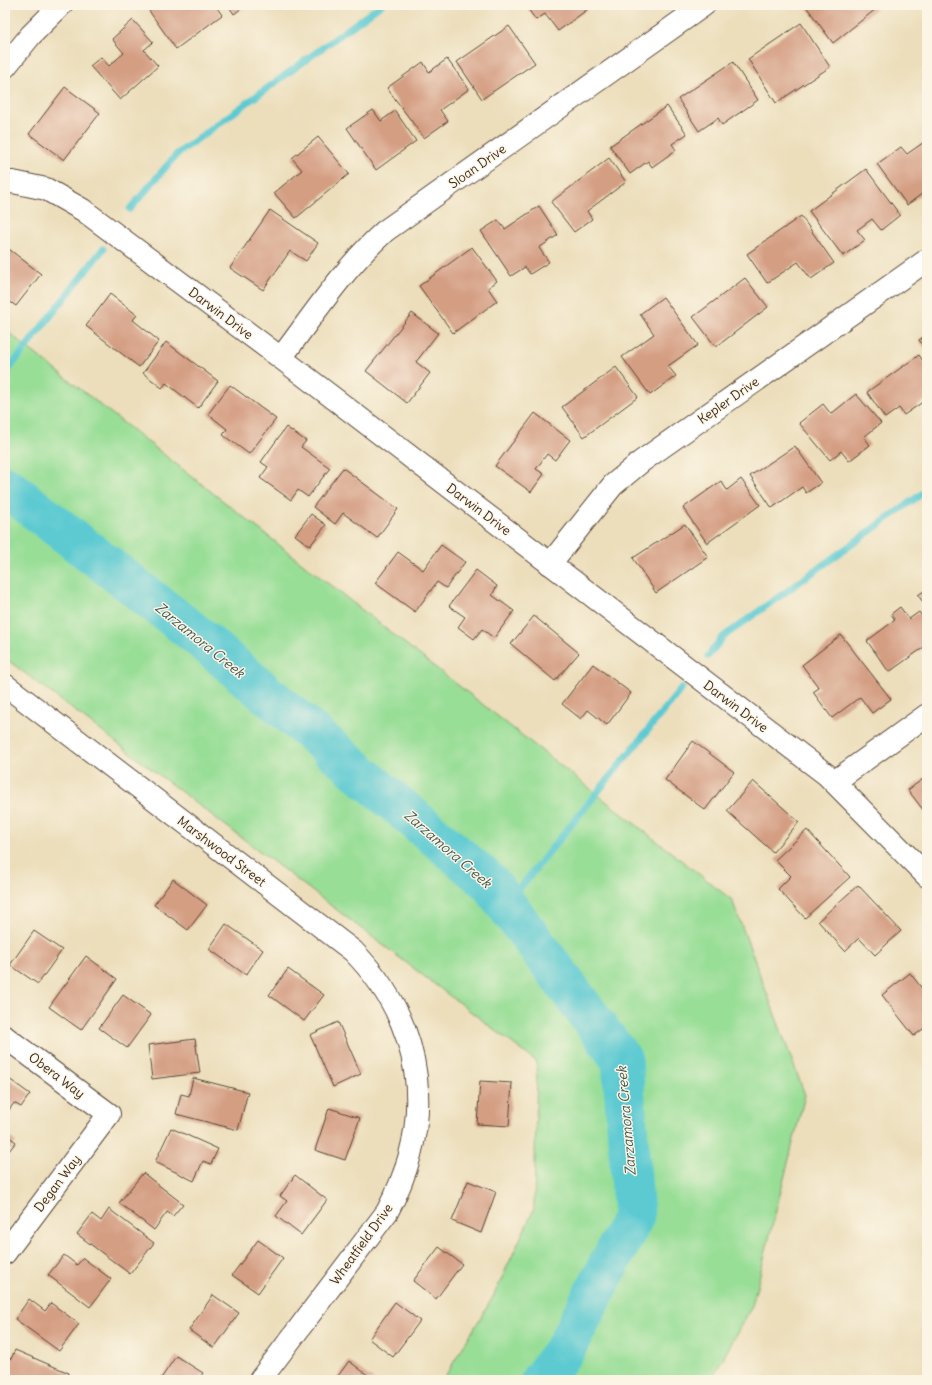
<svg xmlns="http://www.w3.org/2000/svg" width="932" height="1385" font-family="Delius,sans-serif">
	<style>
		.green { fill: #99de97; stroke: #6a845a }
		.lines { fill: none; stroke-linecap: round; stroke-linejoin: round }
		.stream { stroke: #5dcad2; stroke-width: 7 }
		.river { stroke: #5dcad2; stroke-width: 41 }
		.building { fill: #d49e83 }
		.minor-casing { stroke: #564536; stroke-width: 24 }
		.minor { stroke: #fff; stroke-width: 22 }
		.labels { text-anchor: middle; stroke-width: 3; stroke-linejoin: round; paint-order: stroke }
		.street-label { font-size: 13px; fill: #3b2a1e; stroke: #fcf5e5 }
		.water-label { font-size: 14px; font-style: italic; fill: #455a54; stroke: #fcf5e5 }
	</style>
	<rect width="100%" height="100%" fill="#fcf5e5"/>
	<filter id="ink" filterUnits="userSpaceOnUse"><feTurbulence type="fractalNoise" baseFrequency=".025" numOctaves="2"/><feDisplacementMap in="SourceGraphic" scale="8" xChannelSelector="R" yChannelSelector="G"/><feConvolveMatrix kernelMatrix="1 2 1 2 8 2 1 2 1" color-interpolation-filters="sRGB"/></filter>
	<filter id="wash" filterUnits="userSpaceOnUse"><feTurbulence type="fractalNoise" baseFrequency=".012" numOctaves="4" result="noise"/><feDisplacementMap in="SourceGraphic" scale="16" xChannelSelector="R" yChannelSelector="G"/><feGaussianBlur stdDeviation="0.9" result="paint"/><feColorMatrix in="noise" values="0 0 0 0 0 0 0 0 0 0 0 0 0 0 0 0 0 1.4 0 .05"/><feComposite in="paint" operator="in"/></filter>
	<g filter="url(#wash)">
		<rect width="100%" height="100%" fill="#ecdebb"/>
		<path class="green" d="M5,330l727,570 73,195 -53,211 -41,74h-268l50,-83 41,-88 3,-147 -532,-404z"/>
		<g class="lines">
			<g class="stream">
				<path d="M130,209l47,-55 204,-149"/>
				<path d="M5,374l98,-125"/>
				<path d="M708,656l15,-19 204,-147"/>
				<path d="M506,905l176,-217"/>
			</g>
			<path class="river" d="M5,486l193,150 292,247 132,177 12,156 -69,133 -24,31"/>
		</g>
		<g id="blocks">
			<g class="building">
				<path d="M152,5h63l7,10 -46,34 -29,-41z"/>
				<path d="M228,5h18l-12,9z"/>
				<path d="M525,5h61l2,4 -30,22 -13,-17 -9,6z"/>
				<path d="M805,5h76l-48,38z"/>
				<path d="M133,20l20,22 -9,8 14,16 -38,34 -30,-34 11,-9 8,9 15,-13 -12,-14z"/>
				<path d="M801,23l29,44 -54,36 -28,-44z"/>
				<path d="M509,26l26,37 -53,36 -25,-37z"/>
				<path d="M447,59l22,30 -29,21 8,11 -24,17 -37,-50 36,-26 6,10z"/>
				<path d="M733,62l25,38 -36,25 -4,-7 -19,13 -21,-32z"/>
				<path d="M65,87l35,26 -36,47 -35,-26z"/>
				<path d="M667,106l20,28 -15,10 4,6 -24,17 -4,-6 -18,13 -20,-28z"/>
				<path d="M373,110l8,11 14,-10 21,30 -40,29 -29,-42z"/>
				<path d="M318,137l31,37 -53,44 -22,-25 28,-23 -10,-12z"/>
				<path d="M927,140v50l-20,15 -30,-41 24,-17 6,7z"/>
				<path d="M609,158l17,24 -39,29 5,8 -18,13 -23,-30z"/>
				<path d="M866,169l34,46 -19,15 -9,-11 -15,11 8,10 -22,16 -34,-45z"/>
				<path d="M539,206l19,29 -19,13 10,14 -19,12 -5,-7 -14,9 -30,-45 17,-11 7,9z"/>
				<path d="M270,210l48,33 -12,18 -16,-10 -27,39 -33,-22z"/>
				<path d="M801,216l33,47 -23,16 -13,-17 -31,21 -20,-29z"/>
				<path d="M5,246l36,28 -25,32 -11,-8z"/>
				<path d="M472,247l25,34 -9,7 9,13 -44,32 -34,-47z"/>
				<path d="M745,278l23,29 -52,40 -23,-30z"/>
				<path d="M110,294l27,21 -4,5 26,21 -20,26 -53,-41z"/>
				<path d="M663,297l35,48 -30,21 8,10 -26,19 -28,-38 32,-23 -14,-20z"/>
				<path d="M412,313l26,20 -22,29 14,11 -23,30 -41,-32z"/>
				<path d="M927,334v17l-8,-11z"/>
				<path d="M166,342l52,39 -20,27 -32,-25 -4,5 -19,-15z"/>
				<path d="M919,355l8,12v32l-23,16 -5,-7 -14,10 -18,-26z"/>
				<path d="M616,367l22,30 -54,40 -22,-30z"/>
				<path d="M230,385l46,34 -27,35 -26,-19 4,-6 -19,-15z"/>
				<path d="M856,394l25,29 -17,14 6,8 -21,16 -8,-10 -11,9 -31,-37 24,-19 8,10z"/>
				<path d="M535,413l35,27 -15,20 -8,-6 -11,15 8,5 -13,18 -36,-26z"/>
				<path d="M286,427l20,14 -5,6 29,21 -22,29 -10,-7 -7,10 -31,-22 8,-11 -7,-5z"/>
				<path d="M795,446l26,37 -15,10 -4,-6 -30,21 -22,-32z"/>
				<path d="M343,468l55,41 -21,29 -34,-25 -8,11 -22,-17z"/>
				<path d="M741,479l19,26 -53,38 -24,-35 38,-27 6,9z"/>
				<path d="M311,514l15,11 -16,21 -15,-11z"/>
				<path d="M685,524l23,33 -52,36 -23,-35z"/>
				<path d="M441,545l24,17 -19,26 -9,-6 -22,30 -40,-29 23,-31 25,18z"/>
				<path d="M476,570l21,16 -5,9 22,16 -20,27 -12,-9 -8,10 -16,-12 7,-10 -16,-11z"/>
				<path d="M927,589v19l-9,-13z"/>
				<path d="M900,607l9,12 10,-7 8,10v23l-38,27 -22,-31 28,-21 -4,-6z"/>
				<path d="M534,616l45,37 -24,28 -44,-37z"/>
				<path d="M841,635l50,64 -19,14 -12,-16 -28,21 -19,-26 6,-4 -17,-23z"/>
				<path d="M593,664l38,29 -24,32 -19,-15 -7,9 -19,-15z"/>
				<path d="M693,741l41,31 -29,38 -40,-30z"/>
				<path d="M927,776v39l-19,-25z"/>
				<path d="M753,781l46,41 -26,30 -46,-41z"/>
				<path d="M807,830l43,47 -45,41 -27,-29 13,-13 -16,-16z"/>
				<path d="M173,879l34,26 -19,25 -34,-25z"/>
				<path d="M858,885l43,46 -26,24 -16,-17 -14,13 -27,-30z"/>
				<path d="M226,924l37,26 -17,25 -37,-26z"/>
				<path d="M34,931l28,19 -24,34 -28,-19z"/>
				<path d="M86,956l31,23 -36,51 -32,-23z"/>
				<path d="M288,969l36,26 -20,26 -35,-26z"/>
				<path d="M910,973l17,22v31l-13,10 -32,-41z"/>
				<path d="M123,995l28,20 -24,33 -28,-20z"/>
				<path d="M338,1022l23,52 -28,13 -23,-52z"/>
				<path d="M195,1039l5,34 -48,6 -4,-34z"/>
				<path d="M5,1076l25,18 -9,13 -7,-4 -9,13z"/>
				<path d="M193,1078l55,14 -10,38 -62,-16 5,-20 8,2z"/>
				<path d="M480,1081l32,2 -3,43 -32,-2z"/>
				<path d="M329,1108l31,10 -15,42 -30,-10z"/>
				<path d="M171,1128l47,21 -7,15 -8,-3 -9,20 -39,-19z"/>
				<path d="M5,1134l11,8 -11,14z"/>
				<path d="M143,1173l40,31 -10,12 -6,-4 -13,18 -35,-27z"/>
				<path d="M295,1175l32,25 -26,35 -25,-19 11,-15 -7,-5z"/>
				<path d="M468,1181l28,11 -15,41 -29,-12z"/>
				<path d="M109,1209l45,34 -24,31 -53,-40 15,-20 9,7z"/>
				<path d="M258,1240l25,18 -25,35 -26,-18z"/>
				<path d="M439,1247l23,17 -26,35 -23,-18z"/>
				<path d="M64,1255l13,10 6,-7 28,21 -21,28 -42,-32z"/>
				<path d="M213,1295l26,18 -25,35 -25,-18z"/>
				<path d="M29,1299l16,12 6,-8 28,21 -20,27 -44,-32z"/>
				<path d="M395,1302l25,19 -27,36 -24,-18z"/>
				<path d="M15,1350l54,23 -3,7h-61v-24l6,3z"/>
				<path d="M176,1356l27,17 -5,7h-38z"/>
				<path d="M349,1361l25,19h-39z"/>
			</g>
		</g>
	</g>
	<g filter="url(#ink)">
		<use href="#blocks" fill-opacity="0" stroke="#564536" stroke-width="1"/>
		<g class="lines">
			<defs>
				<g id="minor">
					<path d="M5,67l26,-32 30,-30"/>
					<path d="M5,183l8,-1 33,7 37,21 198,148 546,417 100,101"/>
					<path d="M281,358c33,-44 63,-90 104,-127l319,-226"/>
					<path d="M550,564l63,-79 29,-24 285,-201"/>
					<path d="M5,685l348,266c73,75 83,170 34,261l-127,168"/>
					<path d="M834,782l93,-67"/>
					<path d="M5,1037l104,77 -104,139"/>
				</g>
			</defs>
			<use href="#minor" class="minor-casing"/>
			<use href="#minor" class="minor"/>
		</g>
	</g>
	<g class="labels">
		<g class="street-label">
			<text transform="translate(477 166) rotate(-35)" y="5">Sloan Drive</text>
			<text transform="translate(221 313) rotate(37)" y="5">Darwin Drive</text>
			<text transform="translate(728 400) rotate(-35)" y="5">Kepler Drive</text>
			<text transform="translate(479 509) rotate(37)" y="5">Darwin Drive</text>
			<text transform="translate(736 706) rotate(37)" y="5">Darwin Drive</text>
			<text transform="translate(222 851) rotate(37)" y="5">Marshwood Street</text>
			<text transform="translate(57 1075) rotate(37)" y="5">Obera Way</text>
			<text transform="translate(57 1183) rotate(-53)" y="5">Degan Way</text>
			<text transform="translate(361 1244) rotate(-54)" y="5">Wheatfield Drive</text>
		</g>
		<g class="water-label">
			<text transform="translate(200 640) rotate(39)" y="5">Zarzamora Creek</text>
			<text transform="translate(448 849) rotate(41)" y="5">Zarzamora Creek</text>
			<text transform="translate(626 1121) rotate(-95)" y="5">Zarzamora Creek</text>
		</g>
	</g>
	<rect width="932" height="1385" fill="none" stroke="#fcf5e5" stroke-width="20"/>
</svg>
